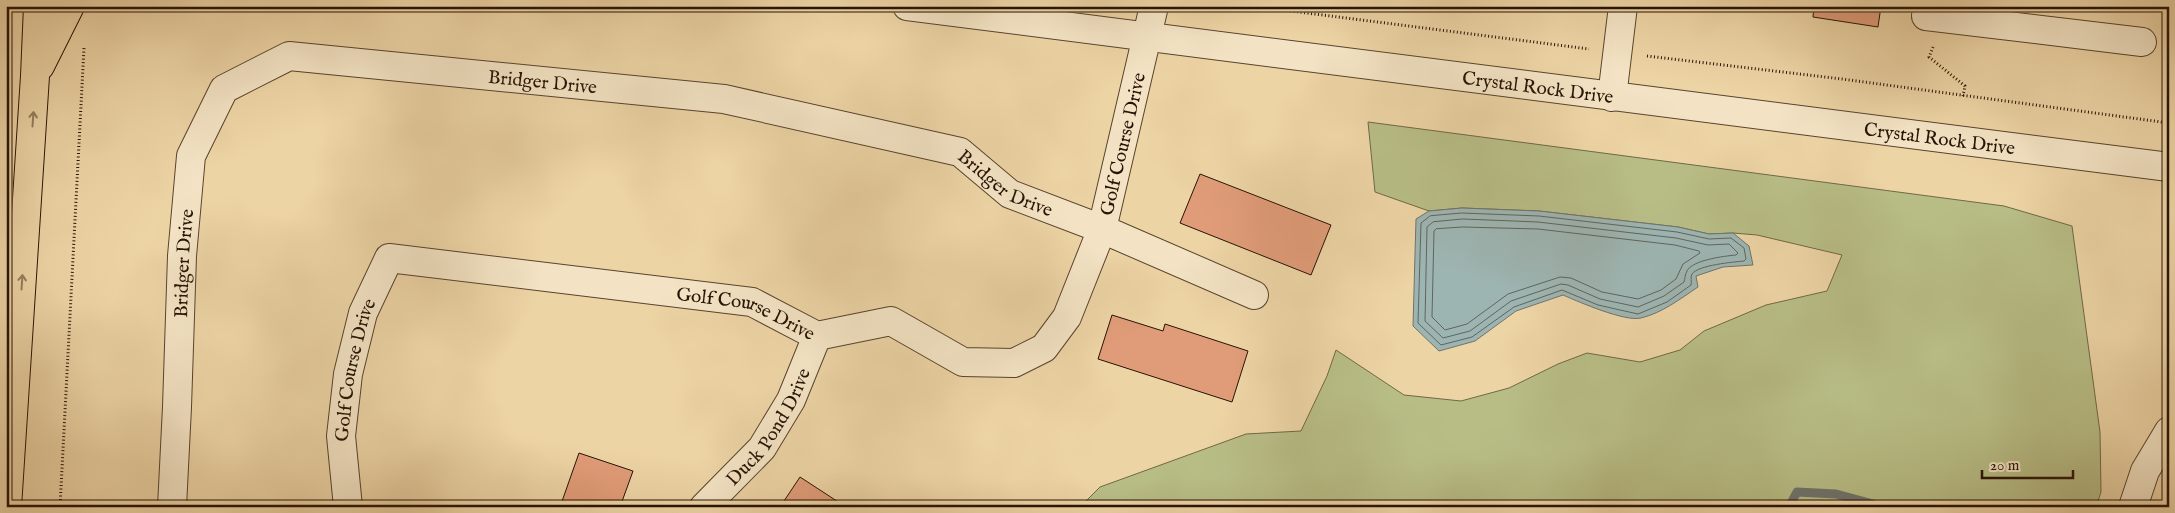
<svg xmlns="http://www.w3.org/2000/svg" width="2175" height="513" font-family="'IM FELL English',serif">
	<style>
		.green { fill: #b8bd86; stroke: #706846 }
		.water { fill: #9db5b2; stroke: #6e746d }
		.lines { fill: none; stroke-linecap: round; stroke-linejoin: round }
		.shore { stroke: #62645c; stroke-width: 1 }
		.stream { stroke: #6e746d; stroke-width: 9 }
		.building { fill: #e09c78; stroke: #271305 }
		.minor-casing { stroke: #58432d; stroke-width: 30 }
		.major-casing { stroke: #271305; stroke-width: 30 }
		.path { stroke: #271305; stroke-width: 3; stroke-dasharray: 1 2.5; stroke-linecap: butt }
		.minor { stroke: #f3e3c4; stroke-width: 28 }
		.major { stroke: #edd4a5; stroke-width: 28 }
		.oneway { stroke: #947d5d }
		.labels { text-anchor: middle; stroke-width: 5; stroke-linejoin: round; paint-order: stroke }
		.street-label { font-size: 19px; fill: #271305; stroke: #f3e3c4 }
	</style>
	<rect width="100%" height="100%" fill="#edd4a5"/>
	<filter id="stains"><feTurbulence type="fractalNoise" baseFrequency=".004" numOctaves="4"/><feColorMatrix values="0 0 0 0 .2 0 0 0 0 .09 0 0 0 0 .02 0 0 0 .5 -.17"/></filter>
	<radialGradient id="worn" r=".72"><stop offset=".6" stop-color="#630" stop-opacity="0"/><stop offset="1" stop-color="#630" stop-opacity=".3"/></radialGradient>
	<path class="green" d="M1368,122l636,84 68,20 28,206 1,60 -5,15h-1016l20,-20 146,-53 55,-3 26,-55 9,-26 68,45 57,6 48,-13 49,-24 29,-11 53,9 40,-12 24,-19 62,-26 61,-14 15,-36 -85,-20 -24,-2 -24,1 -31,-7 -139,-16 -77,-3 -33,3 -54,-19z"/>
	<path class="water" d="M1462,208l77,3 139,16 31,7 24,-1 16,13 4,19 -30,2 -27,9 2,11c-18,12 -36,26 -57,31 -16,4 -62,-16 -78,-23l-47,16 -41,30 -36,10 -26,-25 3,-107 13,-8z"/>
	<g class="lines">
		<g class="shore">
			<path d="M1462,213l77,3 138,16 32,7 22,-1 13,10 2,11 -2,2c-10,1 -46,4 -52,13 -2,3 0,8 -1,11l-24,17 -29,12 -40,-9 -36,-15 -48,17 -42,30 -31,8 -23,-22 3,-100 9,-7z"/>
			<path d="M1463,219l75,3 138,16 32,7 21,-1 9,9 -2,2c-11,1 -44,5 -49,16 -2,3 -2,8 -3,11l-20,14 -26,11 -38,-8 -32,-14 -7,-1 -50,17 -41,30 -27,7 -18,-17 2,-94 6,-5z"/>
			<path d="M1463,227l75,2 137,16 24,6 1,2 -17,11 -7,15 -15,11 -23,9 -36,-7 -31,-14 -11,-1 -52,17 -41,30 -22,6 -13,-13 2,-86 2,-2z"/>
		</g>
		<path class="stream" d="M1789,507l8,-15 39,2 37,10 3,3"/>
	</g>
	<g class="building">
		<path d="M1695,6h52l-1,4z"/>
		<path d="M1814,6h67l-3,21 -65,-10z"/>
		<path d="M1200,174l131,51 -20,50 -131,-52z"/>
		<path d="M1112,315l51,16 2,-7 83,27 -16,51 -134,-43z"/>
		<path d="M579,453l54,18 -13,36h-60z"/>
		<path d="M800,477l46,30h-66z"/>
	</g>
	<g class="lines">
		<defs>
			<g id="minor">
				<path id="s1" d="M907,6l1262,161"/>
				<path d="M1927,6l-1,10 216,26"/>
				<path d="M1612,97l11,-91"/>
				<path id="s2" d="M172,507l5,-100 5,-151 9,-100 33,-67 65,-33 435,43 236,53 50,42 92,35 152,66"/>
				<path id="s3" d="M348,507l-7,-71 7,-62 15,-61 26,-55 363,44 65,34 74,-15 72,41 51,1 30,-15 23,-31 35,-88 52,-223"/>
				<path id="s4" d="M704,507l58,-59 29,-48 26,-64"/>
				<path d="M2133,507l12,-36 24,-40"/>
			</g>
			<g id="major">
				<path d="M40,66l30,-60"/>
				<path d="M7,507l28,-431 3,-70"/>
			</g>
		</defs>
		<use href="#minor" class="minor-casing"/>
		<use href="#major" class="major-casing"/>
		<g class="path">
			<path d="M1252,6l337,43"/>
			<path d="M1933,47l-4,10 36,29 -2,10"/>
			<path d="M1647,56l195,23 327,44"/>
			<path d="M60,507l24,-459"/>
		</g>
		<use href="#minor" class="minor"/>
		<use href="#major" class="major"/>
	</g>
	<defs><path id="oneway-shaft" d="M-6 0H5M1.5-3L5.5 0L1.5 3" fill="none" stroke-width="1.6" stroke-linecap="round" stroke-linejoin="round" transform="scale(1.25)"/></defs>
	<g class="oneway">
		<use href="#oneway-shaft" transform="translate(33 119) rotate(-86)"/>
		<use href="#oneway-shaft" transform="translate(22 282) rotate(-86)"/>
	</g>
	<g class="labels">
		<g class="street-label">
			<text dy="7" stroke="none"><textPath href="#s2" startOffset="754">Bridger Drive</textPath></text>
			<text dy="7" stroke="none"><textPath href="#s1" startOffset="636">Crystal Rock Drive</textPath></text>
			<text dy="7" stroke="none"><textPath href="#s1" startOffset="1041">Crystal Rock Drive</textPath></text>
			<text dy="7" stroke="none"><textPath href="#s3" startOffset="1160">Golf Course Drive</textPath></text>
			<text dy="7" stroke="none"><textPath href="#s2" startOffset="1234">Bridger Drive</textPath></text>
			<text dy="7" stroke="none"><textPath href="#s2" startOffset="244">Bridger Drive</textPath></text>
			<text dy="7" stroke="none"><textPath href="#s3" startOffset="620">Golf Course Drive</textPath></text>
			<text dy="7" stroke="none"><textPath href="#s3" startOffset="139">Golf Course Drive</textPath></text>
			<text dy="7" stroke="none"><textPath href="#s4" startOffset="104">Duck Pond Drive</textPath></text>
		</g>
	</g>
	<rect width="2175" height="513" fill="none" stroke="#edd4a5" stroke-width="25"/>
	<rect x="8" y="8" width="2160" height="498" fill="none" stroke="#271305" stroke-width="2.5"/>
	<rect x="12" y="12" width="2150" height="488" fill="none" stroke="#271305"/>
	<path d="M1982 470v8h91v-8" fill="none" stroke="#271305" stroke-width="2.5"/>
	<text x="1990" y="470" font-size="15" fill="#271305" stroke="#f3e3c4" stroke-width="4" paint-order="stroke">20 m</text>
	<rect width="100%" height="100%" filter="url(#stains)"/>
	<rect width="100%" height="100%" fill="url(#worn)"/>
</svg>
